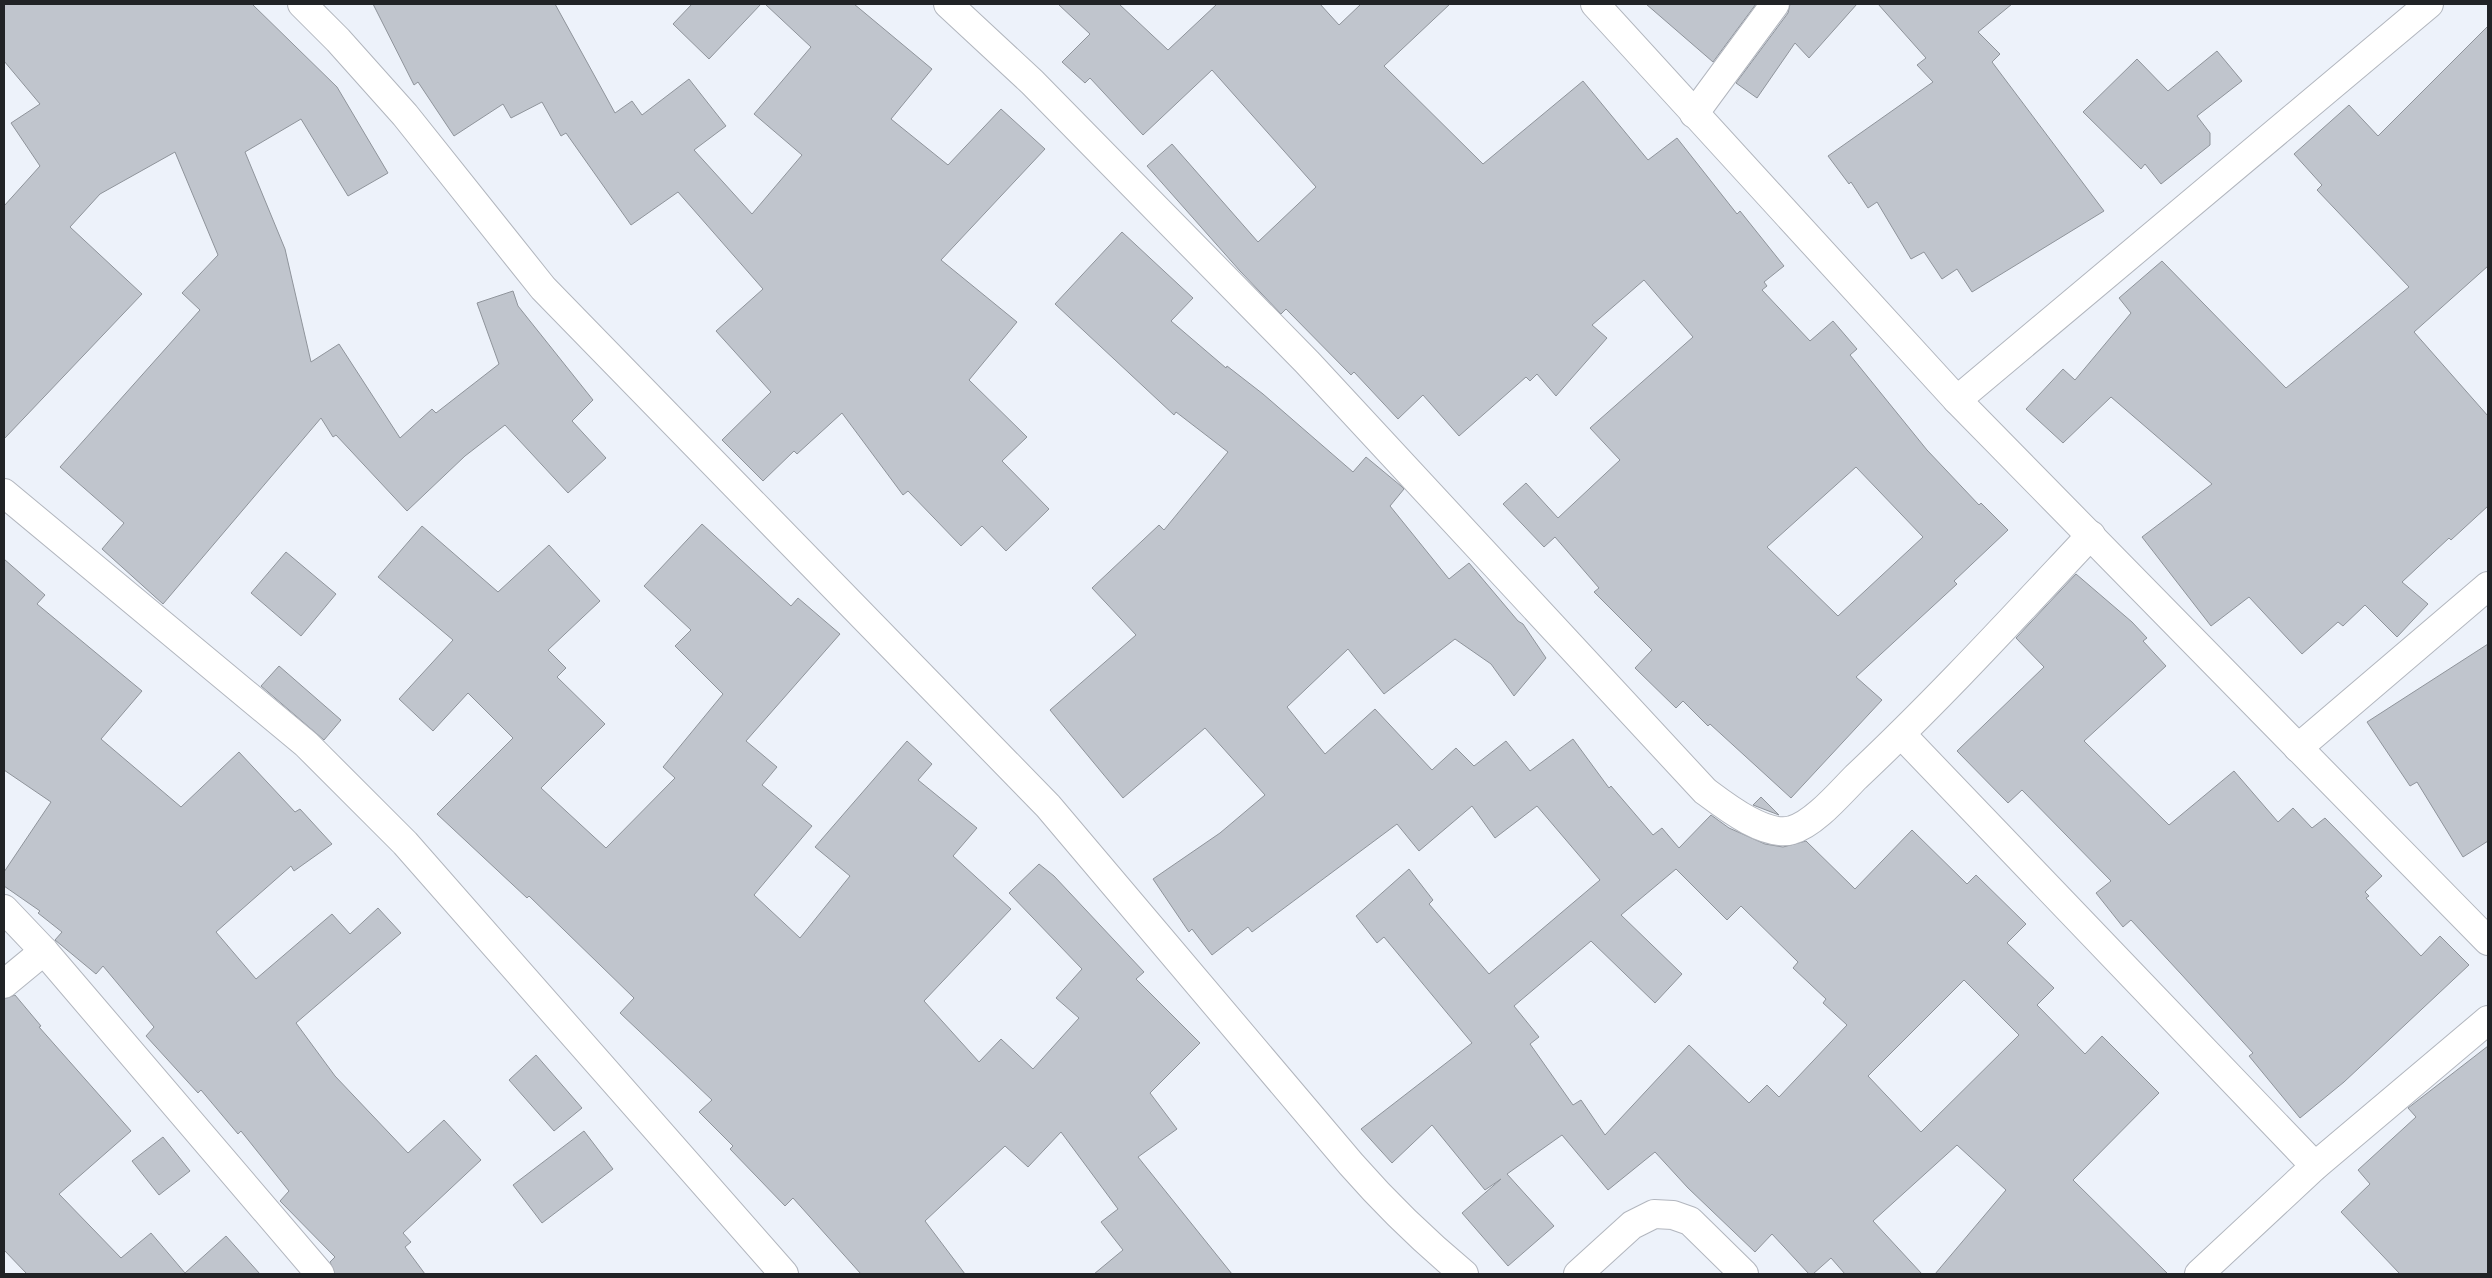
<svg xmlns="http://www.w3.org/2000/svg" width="2492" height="1278" font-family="'IBM Plex Sans',sans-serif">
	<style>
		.building { fill: #c0c5cd; stroke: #8f949b; fill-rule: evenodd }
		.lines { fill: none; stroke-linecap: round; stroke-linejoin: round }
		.minor-casing { stroke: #b2b6be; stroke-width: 30 }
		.minor { stroke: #fff; stroke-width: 28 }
	</style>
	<rect width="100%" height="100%" fill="#edf2fa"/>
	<g class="building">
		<path d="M4,4h248l85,83 51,86 -40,23 -47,-77 -56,33 40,97 26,113 28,-18 61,94 32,-29 4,4 63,-49 -22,-61 36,-12 5,15 75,94 -21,21 34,37 -38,35 -63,-68 -40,31 -58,55 -71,-76 -3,2 -12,-19 -158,186 -61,-55 22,-26 -64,-56 140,-157 -18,-17 36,-38 -43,-103 -75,42 -30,33 72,67 -138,145v-233l36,-40 -29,-43 29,-19 -36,-43z"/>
		<path d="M373,4h182l60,109 17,-12 10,14 47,-36 37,47 -32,24 58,64 50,-59 -48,-41 57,-67 -46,-43h89l78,65 -41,50 57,46 53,-56 44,40 -104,111 76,62 -48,58 58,57 -25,24 47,48 -43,42 -24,-25 -21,20 -53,-55 -5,4 -61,-82 -45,41 -3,-3 -31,30 -41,-41 49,-48 -55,-61 47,-42 -85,-97 -47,33 -65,-92 -5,3 -19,-34 -31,16 -8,-14 -49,32 -36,-54 -4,3z"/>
		<path d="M692,4h69l-52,55 -36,-35z"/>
		<path d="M1058,4h61l49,46 49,-46h103l19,21 22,-21h89l-66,62 99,98 100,-83 65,79 29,-22 60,76 3,-3 44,55 -20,16 3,4 -5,4 48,51 23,-20 24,28 -7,6 77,95 52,55 2,-2 27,27 -54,51 3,3 -101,93 26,23 -91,98 -81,-74 -2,2 -25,-25 -7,7 -41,-40 17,-18 -58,-58 5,-4 -44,-51 -11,10 -41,-43 23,-21 32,35 62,-58 -30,-32 103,-91 -49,-57 -52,45 15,13 -51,58 -19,-22 -7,7 -4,-4 -67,59 -36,-41 -25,24 -44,-47 -3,3 -65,-66 -5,5 -41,-43 -93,-105 25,-22 86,98 58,-55 -104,-117 -69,65 -53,-57 -5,5 -23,-21 28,-28zM1856,467l67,70 -85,79 -71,-69z"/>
		<path d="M1646,4h110l-43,58z"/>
		<path d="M1790,4h67l-48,54 -14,-15 -38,55 -21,-15 52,-70z"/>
		<path d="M1878,4h134l-34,28 22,22 -8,8 112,149 -132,81 -15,-23 -15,10 -18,-27 -13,7 -34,-57 -9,6 -17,-26 -2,2 -21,-28 105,-74 -16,-17 9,-7z"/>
		<path d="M2488,26v240l-74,66 74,84v90l-37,34 -2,-2 -47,44 26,22 -31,33 -32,-32 -22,21 -5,-4 -36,32 -53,-57 -38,29 -69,-89 70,-53 -101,-87 -48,46 -37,-34 37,-40 12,11 56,-67 -12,-15 43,-37 124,127 123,-101 -92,-97 5,-5 -28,-31 55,-49 29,31z"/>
		<path d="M2217,51l25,30 -45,35 13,17v12l-49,39 -16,-20 -4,5 -58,-57 54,-53 31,32z"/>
		<path d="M1122,232l71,66 -22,23 55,47 1,-2 36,28 90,78 13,-15 35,29 3,3 -14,17 59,73 20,-16 49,58 5,3 23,34 -32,38 -23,-32 -36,-25 -71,55 -36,-45 -61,58 38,47 50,-45 57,61 24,-22 18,18 32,-25 24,30 43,-32 36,49 2,-2 42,49 9,-7 17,20 32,-33 18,13 36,16 18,3 23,-6 49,48 57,-59 55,54 9,-9 50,49 -19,19 47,45 -17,17 48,49 17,-18 57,57 -86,87 95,94h-233l71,-84 -49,-45 -84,76 49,53h-77l-14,-16 -18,16h-4l-37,-40 -17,18 -67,-64 -33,-36 -47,38 -46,-55 -55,39 47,52 -46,40 -46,-53 39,-34 -16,11 -53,-65 -40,38 -31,-34 111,-86 -88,-106 -7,6 -21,-27 53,-47 24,31 -4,4 60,70 111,-94 -63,-74 -42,32 -23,-32 -53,45 -22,-27 -145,108 -4,-5 -36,28 -20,-26 -3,3 -36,-53 67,-46 45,-38 -60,-67 -82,70 -73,-88 86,-75 -44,-47 67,-63 5,5 64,-78 -52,-40 -2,3 -119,-111zM1676,869l51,51 14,-14 57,56 -5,6 33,31 -3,4 24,22 -68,72 -12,-12 -18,18 -60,-58 -84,90 -24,-35 -8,5 -43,-61 9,-7 -25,-31 77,-65 64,62 27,-29 -61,-59zM1964,980l55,55 -98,97 -53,-56z"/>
		<path d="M702,524l89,82 7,-8 42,36 -94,107 31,26 -15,18 50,41 -58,69 46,43 50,-62 -35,-29 92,-106 25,23 -14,16 59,48 -24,28 58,53 -87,92 55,61 22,-23 32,30 46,-51 -23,-20 26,-29 -73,-76 30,-29 15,12 90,96 -8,7 64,64 -50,50 27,36 -39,28 94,117h-138l29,-24 -22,-28 17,-13 -57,-77 -33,35 -23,-21 -80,75 40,53h-104l-68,-76 -8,8 -55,-57 3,-3 -34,-34 13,-12 -92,-87 14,-15 -105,-102 -2,2 -90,-84 76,-76 -45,-45 -35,38 -34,-32 54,-59 -75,-63 44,-51 76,66 51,-47 51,56 -52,49 18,18 -9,9 48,47 -64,64 65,60 69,-70 -12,-11 60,-73 -48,-48 16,-16 -47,-44z"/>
		<path d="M286,552l50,42 -35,42 -50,-43z"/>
		<path d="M4,559l41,36 -8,9 105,87 -41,48 80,68 58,-55 56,60 5,-3 32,35 -38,27 -3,-5 -75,66 40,47 76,-65 18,20 28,-26 23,25 -105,90 39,53 73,77 36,-33 37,40 -78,73 8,9 -6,5 20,27h-90l-5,-12 5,-5 -55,-56 9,-10 -48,-60 -3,3 -37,-44 -3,3 -52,-57 8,-9 -51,-61 -7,8 -41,-34 7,-8 -24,-19 2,-2 -36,-25v-14l47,-70 -47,-32z"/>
		<path d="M2076,574l56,48 15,16 -4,3 23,25 -82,75 85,84 65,-54 44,51 15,-14 19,20 13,-10 57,58 -17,16 4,4 -3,2 55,58 19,-20 29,29 -125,117 -44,36 -51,-62 4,-3 -72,-79 -50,-54 -8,7 -27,-34 15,-12 -89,-91 -14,13 -51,-52 87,-84 -28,-29z"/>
		<path d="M2488,644v197l-25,16 -46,-75 -7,4 -43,-64z"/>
		<path d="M279,666l62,54 -17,20 -63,-54z"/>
		<path d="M1761,797l18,18 -26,-10z"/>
		<path d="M15,995l26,31 -2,1 92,104 -72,63 62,64 30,-25 34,40 41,-37 34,38h-233l-23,-24v-251z"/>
		<path d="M2488,1046v228h-88l-59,-62 29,-28 -12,-14 58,-53 -8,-9z"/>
		<path d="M536,1055l46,53 -28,23 -45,-51z"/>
		<path d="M584,1131l29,38 -71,54 -29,-38z"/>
		<path d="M163,1137l27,34 -31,24 -27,-34z"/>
	</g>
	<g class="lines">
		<defs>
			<g id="minor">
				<path d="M302,4l36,36 67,75 138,173 505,518 303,358c35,40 72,76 113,110"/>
				<path d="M948,4l84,78 275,280 398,429c20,15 61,47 87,39 22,-6 48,-37 64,-53 82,-77 158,-160 235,-242"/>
				<path d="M1595,4l362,396 531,541"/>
				<path d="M1694,114l81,-110"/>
				<path d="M1957,400l472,-396"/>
				<path d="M4,493l302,251 99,99 379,431"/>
				<path d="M1901,734l414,432"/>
				<path d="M2298,748l190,-162"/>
				<path d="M4,909l40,42 276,323"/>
				<path d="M4,984l40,-33"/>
				<path d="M1578,1274l54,-49 22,-11 19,1 17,6 54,53"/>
				<path d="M2199,1274l116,-108 173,-146"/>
			</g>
		</defs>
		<use href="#minor" class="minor-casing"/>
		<use href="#minor" class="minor"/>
	</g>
	<rect width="2492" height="1278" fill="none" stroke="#212326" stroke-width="10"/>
</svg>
